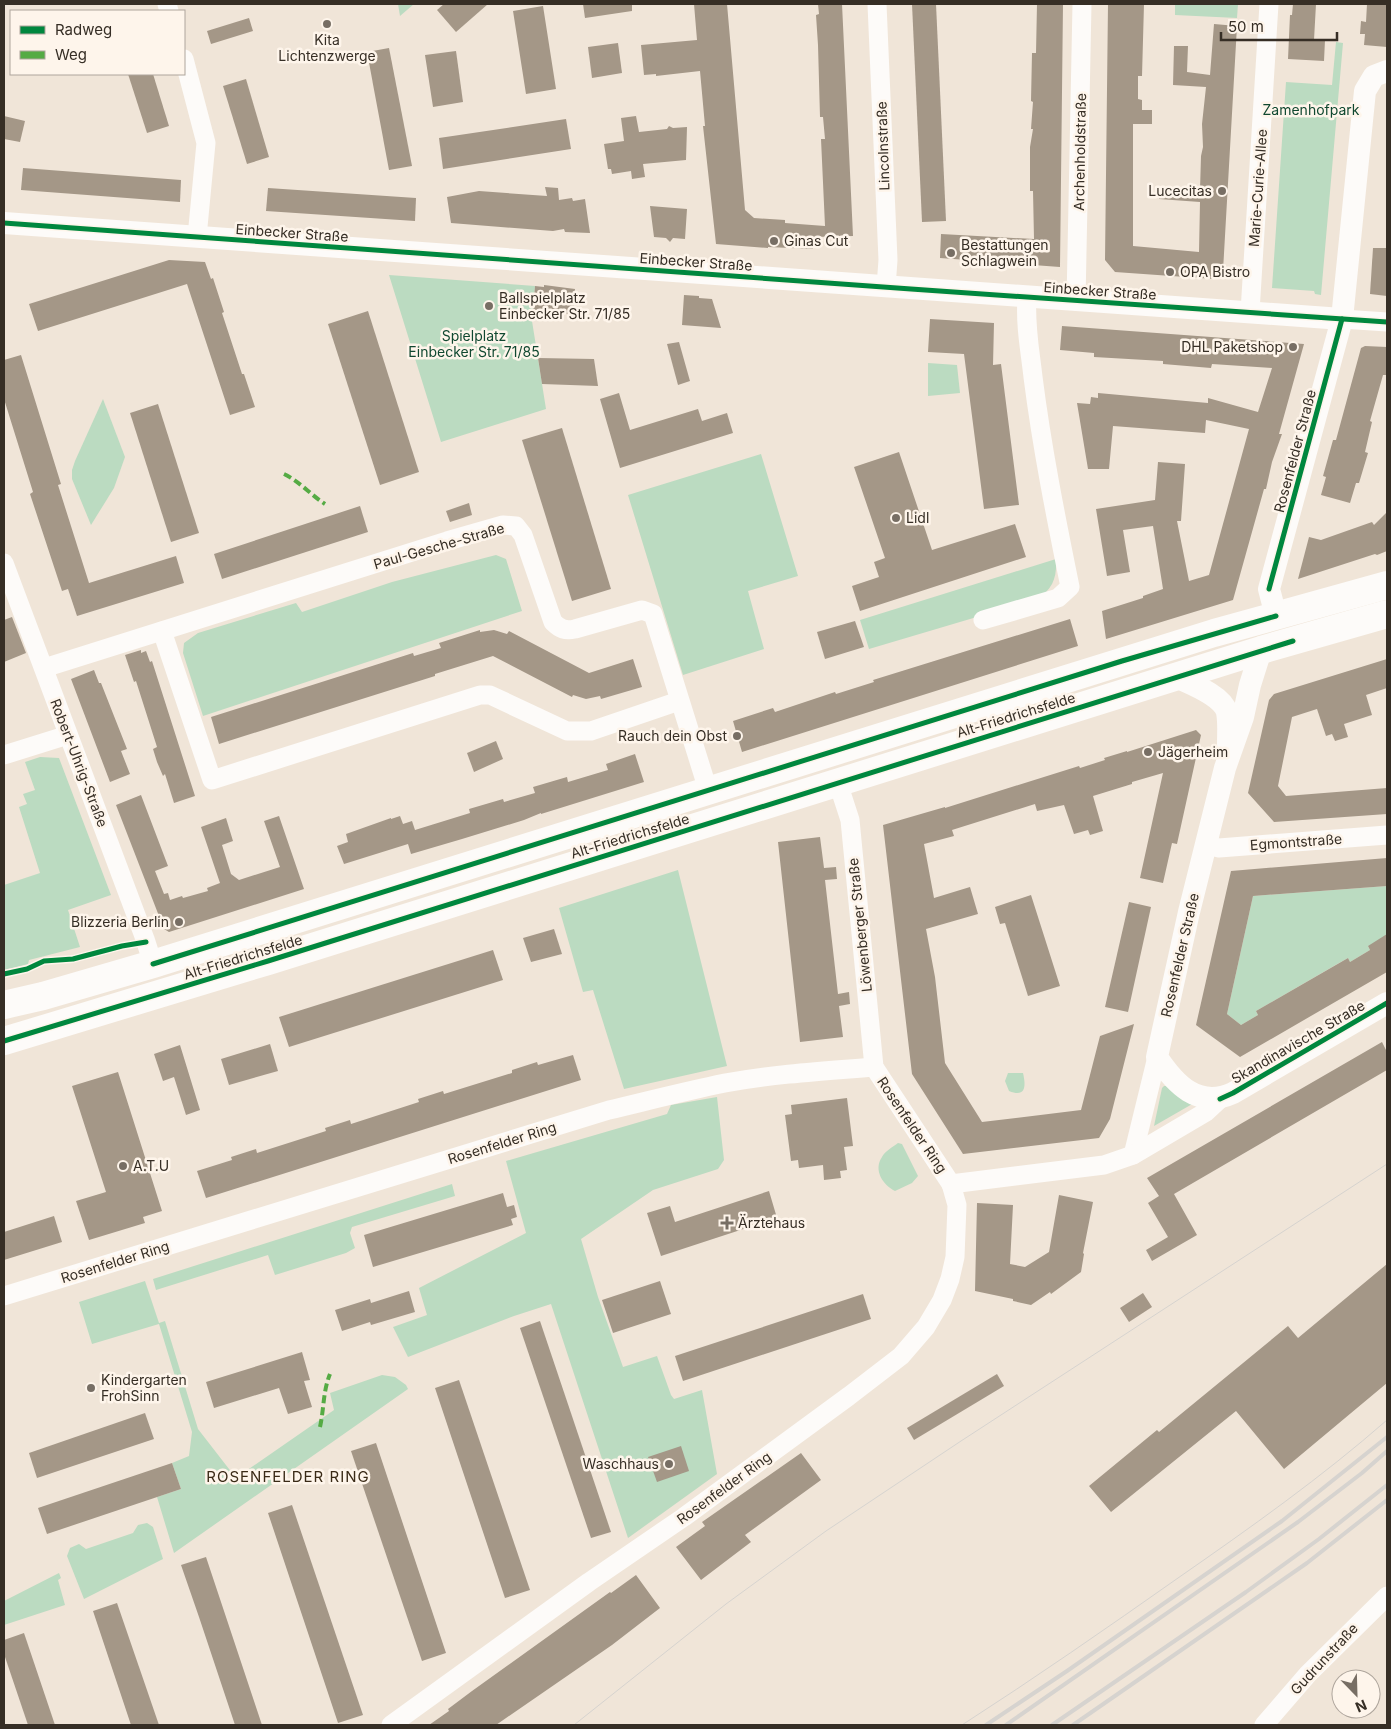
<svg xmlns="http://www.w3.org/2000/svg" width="1391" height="1729" font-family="Inter,sans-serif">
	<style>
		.green { fill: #bbdbc1 }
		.building { fill: #a49787 }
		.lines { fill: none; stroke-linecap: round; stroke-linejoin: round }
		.minor { stroke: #fdfbf9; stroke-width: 19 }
		.tertiary { stroke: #fdfbf9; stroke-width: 22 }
		.primary { stroke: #fdfbf9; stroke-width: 28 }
		.tram { stroke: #d6d3cf; stroke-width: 1 }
		.rail { stroke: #d6d3cf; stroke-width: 4 }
		.quiet { stroke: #55ab44; stroke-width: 4; stroke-dasharray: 8 4; stroke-linecap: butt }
		.cycleway-casing { stroke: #fef5eb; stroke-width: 8 }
		.cycleway { stroke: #00873e; stroke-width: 5 }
		.poi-dot { fill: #776e64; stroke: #fef5eb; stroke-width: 2 }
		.labels { text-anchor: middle; stroke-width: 5; stroke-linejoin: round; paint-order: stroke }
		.poi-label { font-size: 14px; fill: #362e25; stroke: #fef5eb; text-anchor: start }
		.park-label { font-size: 14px; fill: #104830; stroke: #fef5eb }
		.street-label { font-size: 14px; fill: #362e25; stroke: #fef5eb }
		.neighbourhood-label { font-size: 15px; letter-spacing: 1px; fill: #3a2a16; stroke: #fef5eb }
	</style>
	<rect width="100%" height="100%" fill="#f0e5d8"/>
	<g class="green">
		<path d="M398,4h16l-14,12z"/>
		<path d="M1175,4h63l-1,14 -62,-3z"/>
		<path d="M1336,42l7,1 -22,252 -6,-1 -1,-3 -42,-3 14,-206 46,3z"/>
		<path d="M389,275l146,11 -3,35 14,88 -105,33z"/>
		<path d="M928,363l29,2 3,28 -32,3z"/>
		<path d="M103,399l22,58 -11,31 -23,37 -19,-46v-9l3,-9z"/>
		<path d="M761,454l37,122 -50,15 16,58 -81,26 -55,-180z"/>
		<path d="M496,555l10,4 16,52 -319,105 -20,-63 1,-10 14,-10 98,-30 6,9 90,-30z"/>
		<path d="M1056,559c1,18 -3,30 -19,40l-168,50 -9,-29z"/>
		<path d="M40,757l19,1 52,137 -43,15 12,37 -51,13 -1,4 -24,6v-85l36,-12 -21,-66 8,-3 -4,-10 12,-4 -10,-28z"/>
		<path d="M678,870l49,196 -103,23 -31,-99 -10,2 -24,-84z"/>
		<path d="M1387,886v54l-8,5 -11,1 2,4 -20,12 -2,-4 -9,5 -83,48 2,4 -17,10 -14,-11 26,-118z"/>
		<path d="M1008,1073h15c3,13 3,25 -14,18l-4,-10z"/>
		<path d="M1164,1086h2l28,17 -40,23 8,-38z"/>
		<path d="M717,1097l7,63 -6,9 -65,21 -72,49 17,58 25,70 34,-11 14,39 3,4 28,-9 15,84 -89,64 -77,-234 -37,12 -106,41 -15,-30 34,-12 -8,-27 107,-55 -20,-72 161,-47 4,-9z"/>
		<path d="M898,1143l4,1 16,32 -6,7 -17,8c-12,-6 -22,-21 -13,-34 3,-6 11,-10 16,-14z"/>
		<path d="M452,1184l3,12 -103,31 -2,6 5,15 -9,5 -71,22 -7,-20 -112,35 -3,-11z"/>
		<path d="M145,1281l14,42 6,-2 33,108 38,49 98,-68 -4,-17 52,-18 13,2 11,8 2,4 -234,164 -17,-56 24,-8 -9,-26 17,-7 3,-24 -33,-108 -67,20 -13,-42z"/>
		<path d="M147,1523l6,4 10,32 -79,40 -17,-43 3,-8 9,-4 7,5 47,-16 5,-8z"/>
		<path d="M59,1573l2,5 -3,2 7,25 -61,20v-24z"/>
	</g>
	<g class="building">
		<path d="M444,4h44l-32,28 -19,-22z"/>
		<path d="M583,4h49v7l-47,7z"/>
		<path d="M694,4h33l18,206 9,8 31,2v3l40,3 -4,-87h4l-2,-22h-3l-2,-72 -2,-30 3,-1 -1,-10h24l11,232 -39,1 -1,12 -45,-2v1l-52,-4 -13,-118h2l-5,-55 -44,5v-2l-12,1 -3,-30 56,-5z"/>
		<path d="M912,4h24l10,217 -24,1z"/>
		<path d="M1037,4h26l-3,263 -120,-9 1,-24 93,5 -1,-48h-3v-44l3,-18h-2l2,-27 -2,-1 1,-48h4z"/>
		<path d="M1108,4h36l-2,72h-4v23l4,1v10h10v14h-19v122l66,6 1,-50 -41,-3v-11l41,2 1,-34 2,-9 -1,-23 4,-37 -33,-2 1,-39h14l-1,26 23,3 4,-51 23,2 -14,245 -9,8 -99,-7 -10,-12z"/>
		<path d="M1293,4h23l-2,36h11l-1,21 -36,-2 2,-44h2z"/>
		<path d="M1367,4h20v43l-23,-2 1,-11h-5l1,-13 5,1z"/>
		<path d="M543,6l13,83 -30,5 -13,-83z"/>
		<path d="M249,18l4,13 -42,13 -4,-13z"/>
		<path d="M618,43l4,30 -30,5 -4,-31z"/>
		<path d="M389,48l23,118 -23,4 -22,-118z"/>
		<path d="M456,51l7,51 -30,5 -8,-52z"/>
		<path d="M128,74h25l16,52 -22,7z"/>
		<path d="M246,79l23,78 -22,7 -24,-78z"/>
		<path d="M4,116l21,5 -5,21 -16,-3z"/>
		<path d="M636,116l3,16 28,-3 2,-3 4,2 14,-1 -1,33 -43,4 2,13 -13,2 -1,-8 -19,3 -1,-5h-3l-4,-25 20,-3 -3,-23z"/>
		<path d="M566,119l5,30 -128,20 -4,-31z"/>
		<path d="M23,168l158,12 -1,22 -159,-12z"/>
		<path d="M545,187l13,1 1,12 13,-2 1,3 12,-2 5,34 -25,-1 -1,-3 -11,2 -102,-8 -4,-26 32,-6 68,5z"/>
		<path d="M268,188l148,10 -1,23 -149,-10z"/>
		<path d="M650,206l37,3 -2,30 -12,-1 -3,4 -4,-4 -12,-1z"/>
		<path d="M1373,248h14v48l-17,-2z"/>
		<path d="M169,260l36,2 6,17 2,-1 11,34 -2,1 20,61h2l11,33 -25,8 -43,-131 -149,47 -9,-27z"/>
		<path d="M544,285l31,4 -2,25 -40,-3 2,-25 9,1z"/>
		<path d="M684,295l15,1v2l13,1 9,29 -39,-3z"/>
		<path d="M368,311l51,161 -39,13 -52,-161z"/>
		<path d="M930,319l64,4 -1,42 8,-1 18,141 -35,4 -20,-155 -36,-2z"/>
		<path d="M1062,326l242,18 -25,90h3l-10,28 -6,27h-2l-31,111 -127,39 -4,-28 41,-13v-2l20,-7 -10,-63 -30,4 7,42 -23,4 -11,-67 59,-9 3,-38 27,2 -4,57h-4l12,60 20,-6 40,-146 -43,-9 -1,13 -92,-7 -4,43h-21l-11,-66 13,1 1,-7 7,1v-5l110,10v-5l50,14 14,-44 -60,-4 -1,4 -48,-4v-3l-69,-4v-4l-34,-3z"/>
		<path d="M679,342l11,39 -12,4 -11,-41z"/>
		<path d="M1365,346l22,1v28h-4l-13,46 2,1 -7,30 3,1 -9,30h-3l-6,20 -29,-8 5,-18 -3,-1 10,-36h3l25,-92z"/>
		<path d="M21,355l40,129 -3,1 31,98 87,-27 8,27 -107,33 -9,-27 -6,2 -32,-97 3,-2 -29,-93v-39z"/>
		<path d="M538,358l56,1 4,27 -56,-2z"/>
		<path d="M619,393l11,37 68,-21 4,12 25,-8 6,20 -113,35 -20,-69z"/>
		<path d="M158,404l41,129 -28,9 -41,-129z"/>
		<path d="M562,428l49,161 -39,12 -50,-161z"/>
		<path d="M899,452l33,98 83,-26 11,33 -166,54 -8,-25 27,-9 -5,-15 11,-4 -31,-91z"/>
		<path d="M469,503l3,12 -22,7 -4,-11z"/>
		<path d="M360,506l8,26 -146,47 -8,-25z"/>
		<path d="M1387,512v39l-10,4 -2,-1 -77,25 11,-42 12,3 51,-18 2,3z"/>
		<path d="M12,617l14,36 -22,9v-42z"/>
		<path d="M1070,619l8,27 -336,106 -9,-31 40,-13 2,4 60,-20 1,2 38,-12 -1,-2z"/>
		<path d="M855,621l9,26 -39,12 -8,-27z"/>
		<path d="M480,630v2l14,-2 13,4 2,-3 80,42 44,-14 9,28 -41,12 -1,-3 -14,3 -13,-4 -1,2 -79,-41 -58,18v2l-216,68 -8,-27 202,-64 1,3 27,-8 -2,-5z"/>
		<path d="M141,650v3l5,-2 4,11 2,-1 43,135 -21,7 -9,-29 -2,2 -6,-14 -4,-13 4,-2 -21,-66 -2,1 -9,-27z"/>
		<path d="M1387,659v29l-21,7 6,20 -28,9 4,13 -13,4 -3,-7 -6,2 -9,-27 -25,8 -14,69 8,10 101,-8v26l-113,8 -26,-29 21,-93 5,-6z"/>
		<path d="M94,670l5,13h2l26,66 -6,2 9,23 -20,8 -39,-103z"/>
		<path d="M1196,730l5,5 -24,109 -5,-1 -9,40 -23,-5 23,-105 -31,9v2l-39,12 10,35 -13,4 -2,-5 -14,4 -10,-29 -27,6 -2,-7 -83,26 2,6 -30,8 10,54 36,-11 8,27 -52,15 9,48 10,86 37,59 99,-12 19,-74 34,-12 -24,95 -11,19 -136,16 -51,-80 -29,-249 62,-18v1l134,-42 1,2 25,-8 -1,-2 23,-7v1z"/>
		<path d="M496,741l7,18 -29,13 -7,-19z"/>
		<path d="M635,754l9,28 -103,32v-1l-17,7 -62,19 -51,15 -3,-10 -64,20 -7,-18 11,-4 -2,-8 45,-16v1l9,-3 3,8 9,-3 3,9 55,-17 -1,-4 34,-10 1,3 31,-9 -2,-6 34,-10 1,5 40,-12 -2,-6z"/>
		<path d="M141,795l27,71 -13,5 9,23 4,-1 2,7 12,-4 1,2 25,-7 -1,-3 13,-5 -19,-56 25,-9 7,23 -11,4 9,29 8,6 41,-13 -16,-46 15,-5 25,73 -135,43 -5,-3 -48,-124z"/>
		<path d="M820,837l4,31 12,-1 1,12 -12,1 13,114 11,-2 1,12 -11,2 4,31 -43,5 -22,-200z"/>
		<path d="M1387,858v28l-134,10 -26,118 14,11 17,-10 -2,-4 92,-53 2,4 20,-12 -2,-4 19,-12v38l-147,85 -44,-32 35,-154z"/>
		<path d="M1031,895l29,91 -32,10 -23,-73 -5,1 -5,-17z"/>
		<path d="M1129,902l22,5 -23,105 -23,-5z"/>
		<path d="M554,929l8,25 -31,8 -8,-24z"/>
		<path d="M493,950l10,30 -214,67 -10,-30z"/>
		<path d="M1382,1042l5,10v18l-213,124 23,41 -45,26 -6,-11 22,-13 -20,-34 11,-7 -12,-18z"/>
		<path d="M270,1044l8,27 -49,14 -8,-26z"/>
		<path d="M180,1045l20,65 -14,5 -12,-38 -11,4 -9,-27z"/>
		<path d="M573,1055l8,25 -375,118 -9,-27 35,-11 -1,-3 25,-8 1,4 69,-22 -1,-3 25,-8 1,4 68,-22 -1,-3 25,-8 1,3 68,-21v-3l25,-8 1,3z"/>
		<path d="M118,1072l44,139 -19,6 2,6 -56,17 -13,-39 30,-9 -34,-106z"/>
		<path d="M847,1098l6,48 -9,1 3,23 -7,1 1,7 -17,2 -1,-15 -24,3 -1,-8 -7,1 -6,-46 7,-1 -1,-9z"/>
		<path d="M769,1191l8,27 -116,38 -14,-43 23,-7 5,16z"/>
		<path d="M503,1193l4,14 7,-2 3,12 -6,2 2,6 -140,42 -9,-32z"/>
		<path d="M1059,1195l34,7 -10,51 1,1 -3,18 -30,22 -1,-2 -19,13 -18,-4v-2l-38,-8 2,-88 36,2 -3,59 15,3 24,-15z"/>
		<path d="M54,1216l8,26 -58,18v-28z"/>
		<path d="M1387,1264v119l-103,86 -48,-58 -125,101 -22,-26 68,-56 2,2 129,-106 10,12z"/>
		<path d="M660,1281l11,33 -58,19 -11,-33z"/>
		<path d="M409,1291l6,21 -44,13 -1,-3 -28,9 -7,-21 35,-11 1,4z"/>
		<path d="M1143,1293l9,14 -23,15 -9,-14z"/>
		<path d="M863,1294l8,25 -188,62 -8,-25z"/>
		<path d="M540,1321l71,211 -20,6 -71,-210z"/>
		<path d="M302,1352l8,28 -6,1 8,26 -24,7 -9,-26 -65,20 -8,-26z"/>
		<path d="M997,1374l7,12 -90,54 -7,-12z"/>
		<path d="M459,1380l71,210 -25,8 -70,-210z"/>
		<path d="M145,1413l9,26 -117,39 -8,-25z"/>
		<path d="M376,1443l70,210 -24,8 -71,-210z"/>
		<path d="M681,1446l8,25 -32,11 -9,-25z"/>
		<path d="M801,1453l20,27 -76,55 6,7 -50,38 -25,-33 29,-21 -3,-4z"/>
		<path d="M172,1463l9,26 -134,45 -9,-26z"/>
		<path d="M292,1505l71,210 -25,8 -70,-210z"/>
		<path d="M206,1557l56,168h-27l-36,-108 -18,-52z"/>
		<path d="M636,1575l24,33 -48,37 -116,80h-67l20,-14 -1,-2 24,-18 138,-99 1,1z"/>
		<path d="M117,1603l42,122h-28l-38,-114z"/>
		<path d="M24,1633l31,92h-27l-24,-71v-14z"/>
	</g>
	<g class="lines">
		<g class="minor">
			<path d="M167,4l2,7"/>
			<path d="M877,4l11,256 -2,27"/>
			<path d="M184,59l22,84 -9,94"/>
			<path d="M1076,301l6,-297"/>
			<path d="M1250,312l19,-308"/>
			<path d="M1342,319l45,3"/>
			<path d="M4,563l141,376 8,25"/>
			<path d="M983,620l75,-22 12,-11c-14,-69 -28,-139 -37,-210 -3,-27 -8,-52 -6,-79"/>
			<path d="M162,631l50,149 268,-85h10l77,36h24l88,-30"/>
			<path d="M44,668l403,-127 56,-16 13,1 7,9 30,87c7,7 12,9 22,7l67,-19 11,4 55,176"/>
			<path d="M4,755l64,-20"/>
			<path d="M1206,845l13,3 168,-13"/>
			<path d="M1133,1155l24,-98"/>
			<path d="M951,1184l153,-19 29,-10 73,-43 14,-13"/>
			<path d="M4,1296l605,-186c38,-9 77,-19 116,-27 49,-9 99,-12 149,-16"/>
			<path d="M391,1725l198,-143 95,-65 165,-121 52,-40 25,-29 16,-27 8,-21 5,-22 2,-52 -6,-21 -77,-117 -24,-247 -12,-37"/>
			<path d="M1264,1725l44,-51 79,-78"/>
		</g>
		<g class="tertiary">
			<path d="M4,223l1338,96"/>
			<path d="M1276,616l-7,-27 73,-270 23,-228 9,-15 13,-5"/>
			<path d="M1261,650l-11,35 -7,32 -18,51 -36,144 -32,145c18,27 41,52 76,36l154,-90"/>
			<path d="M1176,677c15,7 46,18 51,35 2,10 1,22 1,32"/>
		</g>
		<g class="primary">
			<path d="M4,1005l39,-9 110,-32 1061,-331 173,-48"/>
			<path d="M4,1041l264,-80 993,-311 126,-36"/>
		</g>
		<g class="tram">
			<path d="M574,1725l152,-121 100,-73 135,-90 426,-277"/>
			<path d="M962,1725c73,-47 145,-97 216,-147 72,-50 144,-101 209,-158"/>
		</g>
		<g class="rail">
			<path d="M986,1725l81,-54 215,-150 105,-84"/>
			<path d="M1006,1725l292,-203 64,-49 25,-22"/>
			<path d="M1052,1725l194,-133 73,-53 68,-54"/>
			<path d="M1073,1725l234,-162 80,-63"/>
		</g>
		<g class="quiet">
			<path d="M284,474c15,7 27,21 41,30"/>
			<path d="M320,1427c4,-18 3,-36 10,-53"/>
		</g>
		<defs>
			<g id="cycleway">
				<path d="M4,223l907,66 476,33"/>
				<path d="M1269,589l73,-270"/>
				<path d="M153,964l969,-303 154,-45"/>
				<path d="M4,974l23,-5 17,-8 29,-2 49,-13 24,-4"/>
				<path d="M4,1041l264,-80 1025,-320"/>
				<path d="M1220,1099l13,-6 154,-90"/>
			</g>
		</defs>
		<use href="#cycleway" class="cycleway-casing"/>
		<use href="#cycleway" class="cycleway"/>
	</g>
	<g class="poi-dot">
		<circle cx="327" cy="24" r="5"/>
		<circle cx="1222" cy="191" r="5"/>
		<circle cx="774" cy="241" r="5"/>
		<circle cx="951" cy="253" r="5"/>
		<circle cx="1170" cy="272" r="5"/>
		<circle cx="489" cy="306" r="5"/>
		<circle cx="1293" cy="347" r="5"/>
		<circle cx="896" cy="518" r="5"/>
		<circle cx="737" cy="736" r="5"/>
		<circle cx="1148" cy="752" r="5"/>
		<circle cx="179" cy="922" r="5"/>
		<circle cx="123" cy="1166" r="5"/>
		<path d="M724.5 1215.5h5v5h5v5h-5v5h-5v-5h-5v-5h5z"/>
		<circle cx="91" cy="1388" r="5"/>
		<circle cx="669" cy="1464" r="5"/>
	</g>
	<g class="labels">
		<g class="poi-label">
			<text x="327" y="45" text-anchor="middle">Kita<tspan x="327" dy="16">Lichtenzwerge</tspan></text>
			<text x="1212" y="196" text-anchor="end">Lucecitas</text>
			<text x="784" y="246">Ginas Cut</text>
			<text x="961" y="250">Bestattungen<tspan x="961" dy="16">Schlagwein</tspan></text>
			<text x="1180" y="277">OPA Bistro</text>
			<text x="499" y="303">Ballspielplatz<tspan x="499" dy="16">Einbecker Str. 71/85</tspan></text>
			<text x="1283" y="352" text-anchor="end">DHL Paketshop</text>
			<text x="906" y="523">Lidl</text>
			<text x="727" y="741" text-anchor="end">Rauch dein Obst</text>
			<text x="1158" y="757">Jägerheim</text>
			<text x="169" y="927" text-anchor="end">Blizzeria Berlin</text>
			<text x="133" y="1171">A.T.U</text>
			<text x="738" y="1228">Ärztehaus</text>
			<text x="101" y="1385">Kindergarten<tspan x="101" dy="16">FrohSinn</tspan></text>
			<text x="659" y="1469" text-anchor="end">Waschhaus</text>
		</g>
		<g class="park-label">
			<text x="1311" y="115">Zamenhofpark</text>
			<text x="474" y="341">Spielplatz<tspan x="474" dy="16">Einbecker Str. 71/85</tspan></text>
		</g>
		<g class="street-label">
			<text transform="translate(883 146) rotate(-92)" y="5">Lincolnstraße</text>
			<text transform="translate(1080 152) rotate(-89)" y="5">Archenholdstraße</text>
			<text transform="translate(1258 188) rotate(-86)" y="5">Marie-Curie-Allee</text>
			<text transform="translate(292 233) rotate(4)" y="5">Einbecker Straße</text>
			<text transform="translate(696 262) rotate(4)" y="5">Einbecker Straße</text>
			<text transform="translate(1100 291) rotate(4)" y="5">Einbecker Straße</text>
			<text transform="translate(1295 451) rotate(-75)" y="5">Rosenfelder Straße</text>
			<text transform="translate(439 546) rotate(-16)" y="5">Paul-Gesche-Straße</text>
			<text transform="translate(1016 715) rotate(-17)" y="5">Alt-Friedrichsfelde</text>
			<text transform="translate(79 763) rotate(69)" y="5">Robert-Uhrig-Straße</text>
			<text transform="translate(630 836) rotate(-17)" y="5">Alt-Friedrichsfelde</text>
			<text transform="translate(1296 842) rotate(-4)" y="5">Egmontstraße</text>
			<text transform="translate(860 925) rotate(-96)" y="5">Löwenberger Straße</text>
			<text transform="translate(1180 955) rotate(-77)" y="5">Rosenfelder Straße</text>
			<text transform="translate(243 957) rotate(-17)" y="5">Alt-Friedrichsfelde</text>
			<text transform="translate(1298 1042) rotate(-30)" y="5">Skandinavische Straße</text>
			<text transform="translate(912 1125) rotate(56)" y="5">Rosenfelder Ring</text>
			<text transform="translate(502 1143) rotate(-17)" y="5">Rosenfelder Ring</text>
			<text transform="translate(115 1262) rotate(-17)" y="5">Rosenfelder Ring</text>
			<text transform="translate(724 1488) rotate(-36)" y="5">Rosenfelder Ring</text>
			<text transform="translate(1324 1659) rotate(-47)" y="5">Gudrunstraße</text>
		</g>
		<g class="neighbourhood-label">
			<text x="288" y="1482">ROSENFELDER RING</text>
		</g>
	</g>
	<rect width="1391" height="1729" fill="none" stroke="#362e25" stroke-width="10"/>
	<rect x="10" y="10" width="175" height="65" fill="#fef5eb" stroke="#aea59c"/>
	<rect x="20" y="26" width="25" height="8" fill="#00873e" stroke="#aea59c"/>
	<text x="55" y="35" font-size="15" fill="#362e25">Radweg</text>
	<rect x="20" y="51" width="25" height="8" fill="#55ab44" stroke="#aea59c"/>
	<text x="55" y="60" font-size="15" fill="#362e25">Weg</text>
	<g transform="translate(1356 1694) rotate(157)"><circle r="24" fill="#fef5eb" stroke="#aea59c"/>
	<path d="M0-4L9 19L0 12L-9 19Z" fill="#776e64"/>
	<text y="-8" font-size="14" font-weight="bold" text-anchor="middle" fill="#362e25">N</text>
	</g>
	<path d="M1221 32v8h116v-8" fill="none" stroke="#362e25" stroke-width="2.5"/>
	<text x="1228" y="32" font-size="15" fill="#362e25" stroke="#fef5eb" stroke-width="4" paint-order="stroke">50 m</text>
</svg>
